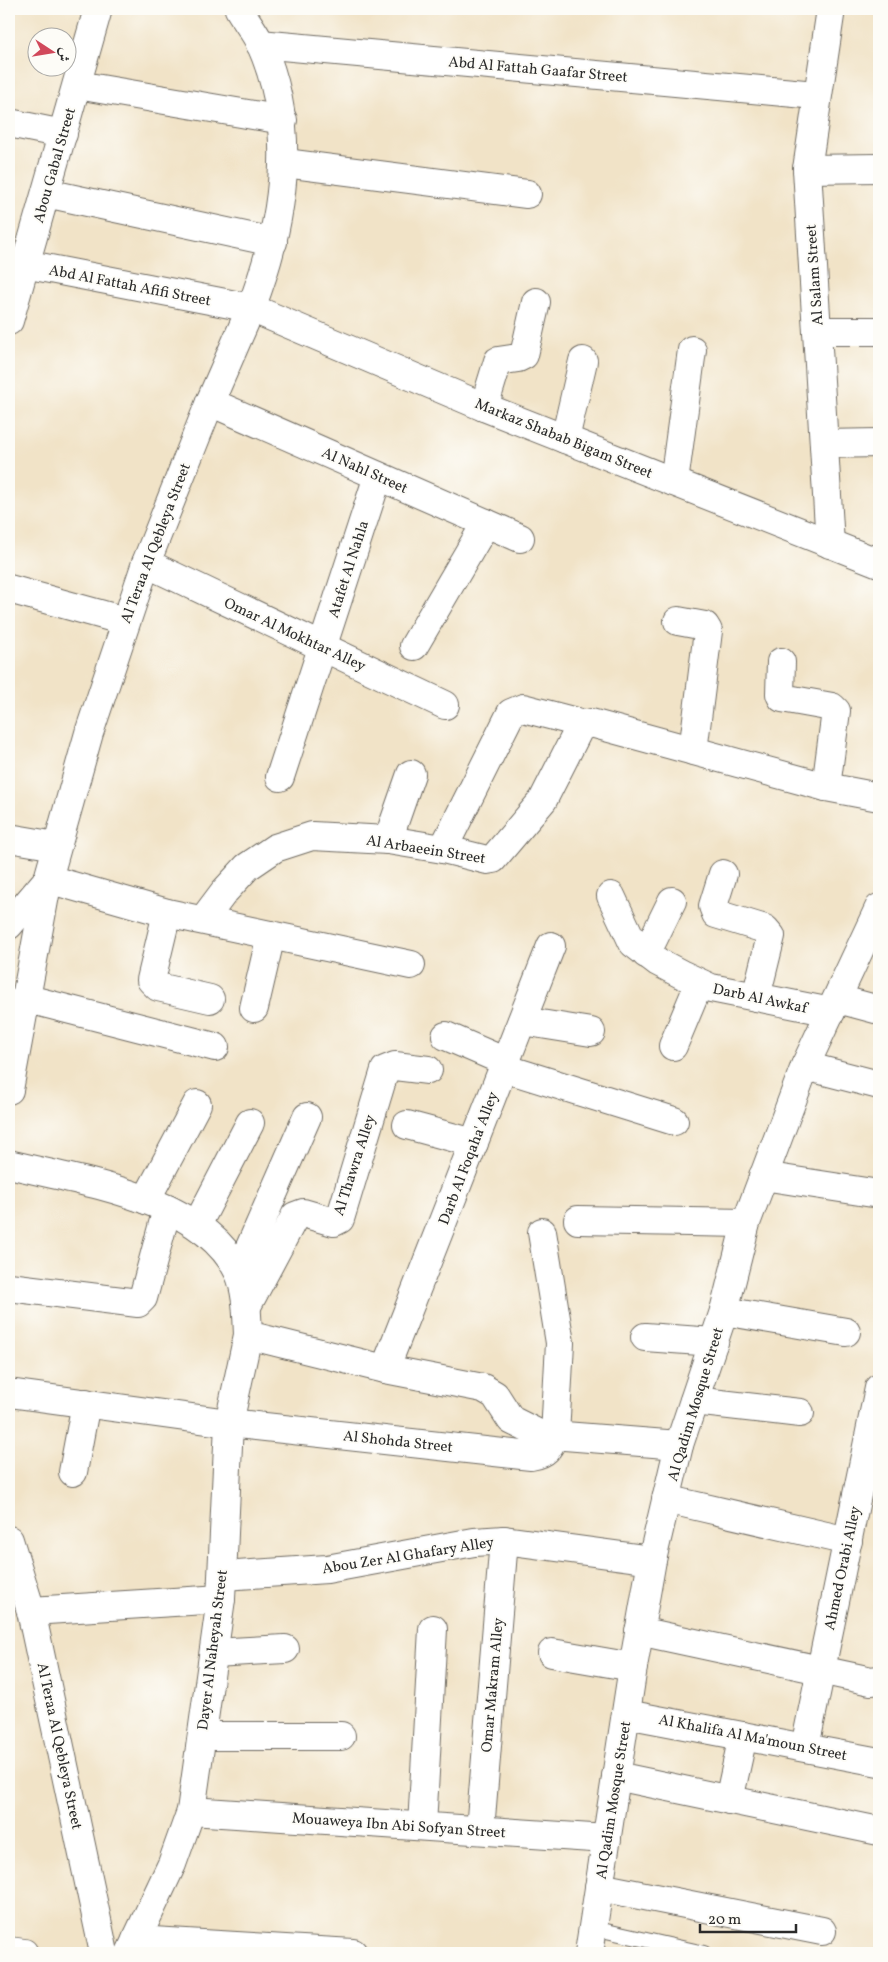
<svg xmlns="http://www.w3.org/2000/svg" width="888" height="1962" font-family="Vollkorn,Amiri,serif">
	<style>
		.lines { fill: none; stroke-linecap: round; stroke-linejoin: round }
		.service-casing { stroke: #706b62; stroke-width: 16 }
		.minor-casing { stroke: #706b62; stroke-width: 30 }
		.secondary-casing { stroke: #706b62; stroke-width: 30 }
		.service { stroke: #fff; stroke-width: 14 }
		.minor { stroke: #fff; stroke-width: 28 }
		.secondary { stroke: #fff; stroke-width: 28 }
		.labels { text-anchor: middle; stroke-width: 4; stroke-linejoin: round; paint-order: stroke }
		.street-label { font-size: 15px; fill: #2b2b2b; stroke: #fdfcf7 }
	</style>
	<rect width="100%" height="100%" fill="#fdfcf7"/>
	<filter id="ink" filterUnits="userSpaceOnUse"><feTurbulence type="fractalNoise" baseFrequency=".02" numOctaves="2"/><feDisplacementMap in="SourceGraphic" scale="10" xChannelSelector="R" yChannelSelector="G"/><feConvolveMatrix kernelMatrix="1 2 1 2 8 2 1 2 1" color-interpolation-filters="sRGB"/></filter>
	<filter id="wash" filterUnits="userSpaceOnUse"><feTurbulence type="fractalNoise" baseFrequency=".0096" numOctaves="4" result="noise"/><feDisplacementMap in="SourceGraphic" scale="20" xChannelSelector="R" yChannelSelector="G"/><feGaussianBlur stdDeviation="1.12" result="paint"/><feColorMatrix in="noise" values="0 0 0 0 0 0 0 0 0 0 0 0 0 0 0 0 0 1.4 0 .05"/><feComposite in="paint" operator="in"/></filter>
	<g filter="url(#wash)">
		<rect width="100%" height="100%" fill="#f1e3c7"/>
	</g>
	<g filter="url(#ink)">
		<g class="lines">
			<defs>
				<path id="service" d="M593,1928l111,25"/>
				<g id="minor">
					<path d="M260,44l556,51"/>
					<path d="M77,85l206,35"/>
					<path d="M9,123l54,11"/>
					<path d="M285,163l242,31"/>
					<path d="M807,169l72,-1"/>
					<path d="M46,193l227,49"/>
					<path d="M9,261l242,47c33,-85 48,-177 10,-263 -6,-13 -15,-24 -22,-36"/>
					<path d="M9,321l89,-312"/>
					<path d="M817,331h62"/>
					<path d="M210,402l310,136"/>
					<path d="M484,407l14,-46 20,-3 6,-3 12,-53"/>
					<path d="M565,439l18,-78"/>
					<path d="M824,444l55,-1"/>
					<path d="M674,482l18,-132"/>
					<path d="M830,544l-23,-375 24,-160"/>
					<path d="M146,563l299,142"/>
					<path d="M9,589l116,32"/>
					<path d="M678,621l27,5 3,5 -15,120"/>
					<path d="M414,646l72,-123"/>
					<path d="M781,662l-1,32 2,4 50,9 4,4 -10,76"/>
					<path d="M280,777l98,-301"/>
					<path d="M9,838l47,8"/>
					<path d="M388,840l23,-66"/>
					<path d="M443,849l68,-136 12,-5 61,16"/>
					<path d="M723,874l-10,32 3,8 49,15 6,7 -15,61"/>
					<path d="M611,896l22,47 25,19 23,12 30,14 120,24"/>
					<path d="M167,913l-16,67 7,7 52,12"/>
					<path d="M203,920l21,-28 23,-25 28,-19 37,-12 76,4 55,9 44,11 6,-1 50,-59 37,-73 11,-4 235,64 53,10"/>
					<path d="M646,954l26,-53"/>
					<path d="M24,998l191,49"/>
					<path d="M838,999l41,11"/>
					<path d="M254,1008l17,-73"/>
					<path d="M522,1021l69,11"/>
					<path d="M446,1036l60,26"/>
					<path d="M673,1046l26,-62"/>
					<path d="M805,1066l74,19"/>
					<path d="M504,1068l170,53"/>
					<path d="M9,1090l39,-211 119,34 244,52"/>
					<path d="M407,1125l67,18"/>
					<path d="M9,1164c72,18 192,33 229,107 9,19 9,43 10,64l137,34 98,19 12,7 16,25 28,14 140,11"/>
					<path d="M763,1176l116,18"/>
					<path d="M146,1200l51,-96"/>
					<path d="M578,1220l168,3"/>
					<path d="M197,1225l53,-102"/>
					<path d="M239,1272l68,-155"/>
					<path d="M9,1287l129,16 5,-5 24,-89"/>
					<path d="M247,1306l48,-90 8,-3 31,9 6,-3 45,-149 10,-4 33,4"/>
					<path d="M724,1311l122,21"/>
					<path d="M645,1337l69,5"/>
					<path d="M385,1369l166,-423"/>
					<path d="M9,1393l220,30 302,33c15,-2 18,-8 24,-21l5,-92 -18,-111"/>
					<path d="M694,1401l106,12"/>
					<path d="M73,1472l13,-69"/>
					<path d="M666,1499l182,42"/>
					<path d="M9,1540l22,71 73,342"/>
					<path d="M223,1576l104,-7 147,-27 30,-2 148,20"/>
					<path d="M31,1611l190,-12"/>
					<path d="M639,1631l232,50 8,-1"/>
					<path d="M214,1653l71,-4"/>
					<path d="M552,1653l81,14"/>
					<path d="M626,1714l253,48"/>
					<path d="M202,1736h139"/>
					<path d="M805,1747l74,-359"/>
					<path d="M616,1776l263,55"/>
					<path d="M729,1800l14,-64"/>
					<path d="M191,1811l416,28"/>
					<path d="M422,1826l11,-197"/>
					<path d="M480,1830l24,-290"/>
					<path d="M599,1887l223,44"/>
					<path d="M136,1940l217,13"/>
					<path d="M9,1951l15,2"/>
					<path d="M130,1953l42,-89 19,-53 30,-212 8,-176 19,-88"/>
					<path d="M589,1953l44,-286 19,-107 27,-115 45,-134 22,-88 59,-157 74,-158"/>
				</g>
				<path id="secondary" d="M9,925l39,-46 41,-146 57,-170 64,-161 41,-94 233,99 395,156"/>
			</defs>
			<use href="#service" class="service-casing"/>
			<use href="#minor" class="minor-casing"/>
			<use href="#secondary" class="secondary-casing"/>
			<use href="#service" class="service"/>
			<use href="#minor" class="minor"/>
			<use href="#secondary" class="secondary"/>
		</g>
	</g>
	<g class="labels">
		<g class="street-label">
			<text transform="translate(538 69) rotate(5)" y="5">Abd Al Fattah Gaafar Street</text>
			<text transform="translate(54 165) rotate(-74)" y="5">Abou Gabal Street</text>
			<text transform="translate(814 275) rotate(-94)" y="5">Al Salam Street</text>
			<text transform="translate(130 285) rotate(11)" y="5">Abd Al Fattah Afifi Street</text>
			<text transform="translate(564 438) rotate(22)" y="5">Markaz Shabab Bigam Street</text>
			<text transform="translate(365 470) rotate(24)" y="5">Al Nahl Street</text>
			<text transform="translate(155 543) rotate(-69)" y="5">Al Teraa Al Qebleya Street</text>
			<text transform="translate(348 569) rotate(-72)" y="5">Atafet Al Nahla</text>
			<text transform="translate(295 634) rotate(25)" y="5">Omar Al Mokhtar Alley</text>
			<text transform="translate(426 849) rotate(9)" y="5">Al Arbaeein Street</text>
			<text transform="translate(760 998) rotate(12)" y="5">Darb Al Awkaf</text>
			<text transform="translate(468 1158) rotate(-69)" y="5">Darb Al Foqaha' Alley</text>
			<text transform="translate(354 1165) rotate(-72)" y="5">Al Thawra Alley</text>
			<text transform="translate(695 1404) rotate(-73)" y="5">Al Qadim Mosque Street</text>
			<text transform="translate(398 1441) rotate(6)" y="5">Al Shohda Street</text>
			<text transform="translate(408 1555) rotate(-9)" y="5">Abou Zer Al Ghafary Alley</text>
			<text transform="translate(842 1568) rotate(-78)" y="5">Ahmed Orabi Alley</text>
			<text transform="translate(212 1650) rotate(-83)" y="5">Dayer Al Naheyah Street</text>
			<text transform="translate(492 1685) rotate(-85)" y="5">Omar Makram Alley</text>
			<text transform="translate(753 1737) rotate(11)" y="5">Al Khalifa Al Ma'moun Street</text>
			<text transform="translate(60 1746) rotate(78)" y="5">Al Teraa Al Qebleya Street</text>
			<text transform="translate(613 1800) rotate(-81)" y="5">Al Qadim Mosque Street</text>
			<text transform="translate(399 1825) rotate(4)" y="5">Mouaweya Ibn Abi Sofyan Street</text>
		</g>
	</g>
	<rect width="888" height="1962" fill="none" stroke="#fdfcf7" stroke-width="30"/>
	<g transform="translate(52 52) rotate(102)"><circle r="24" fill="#fdfcf7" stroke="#a9a8a5"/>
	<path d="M0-4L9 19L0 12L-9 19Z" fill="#d1495b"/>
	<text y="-8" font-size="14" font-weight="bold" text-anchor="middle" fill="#2b2b2b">ش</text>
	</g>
	<path d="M700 1924v8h96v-8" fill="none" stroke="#2b2b2b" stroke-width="2.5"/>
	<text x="708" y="1924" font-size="15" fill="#2b2b2b" stroke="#fdfcf7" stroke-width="4" paint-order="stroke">20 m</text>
</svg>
